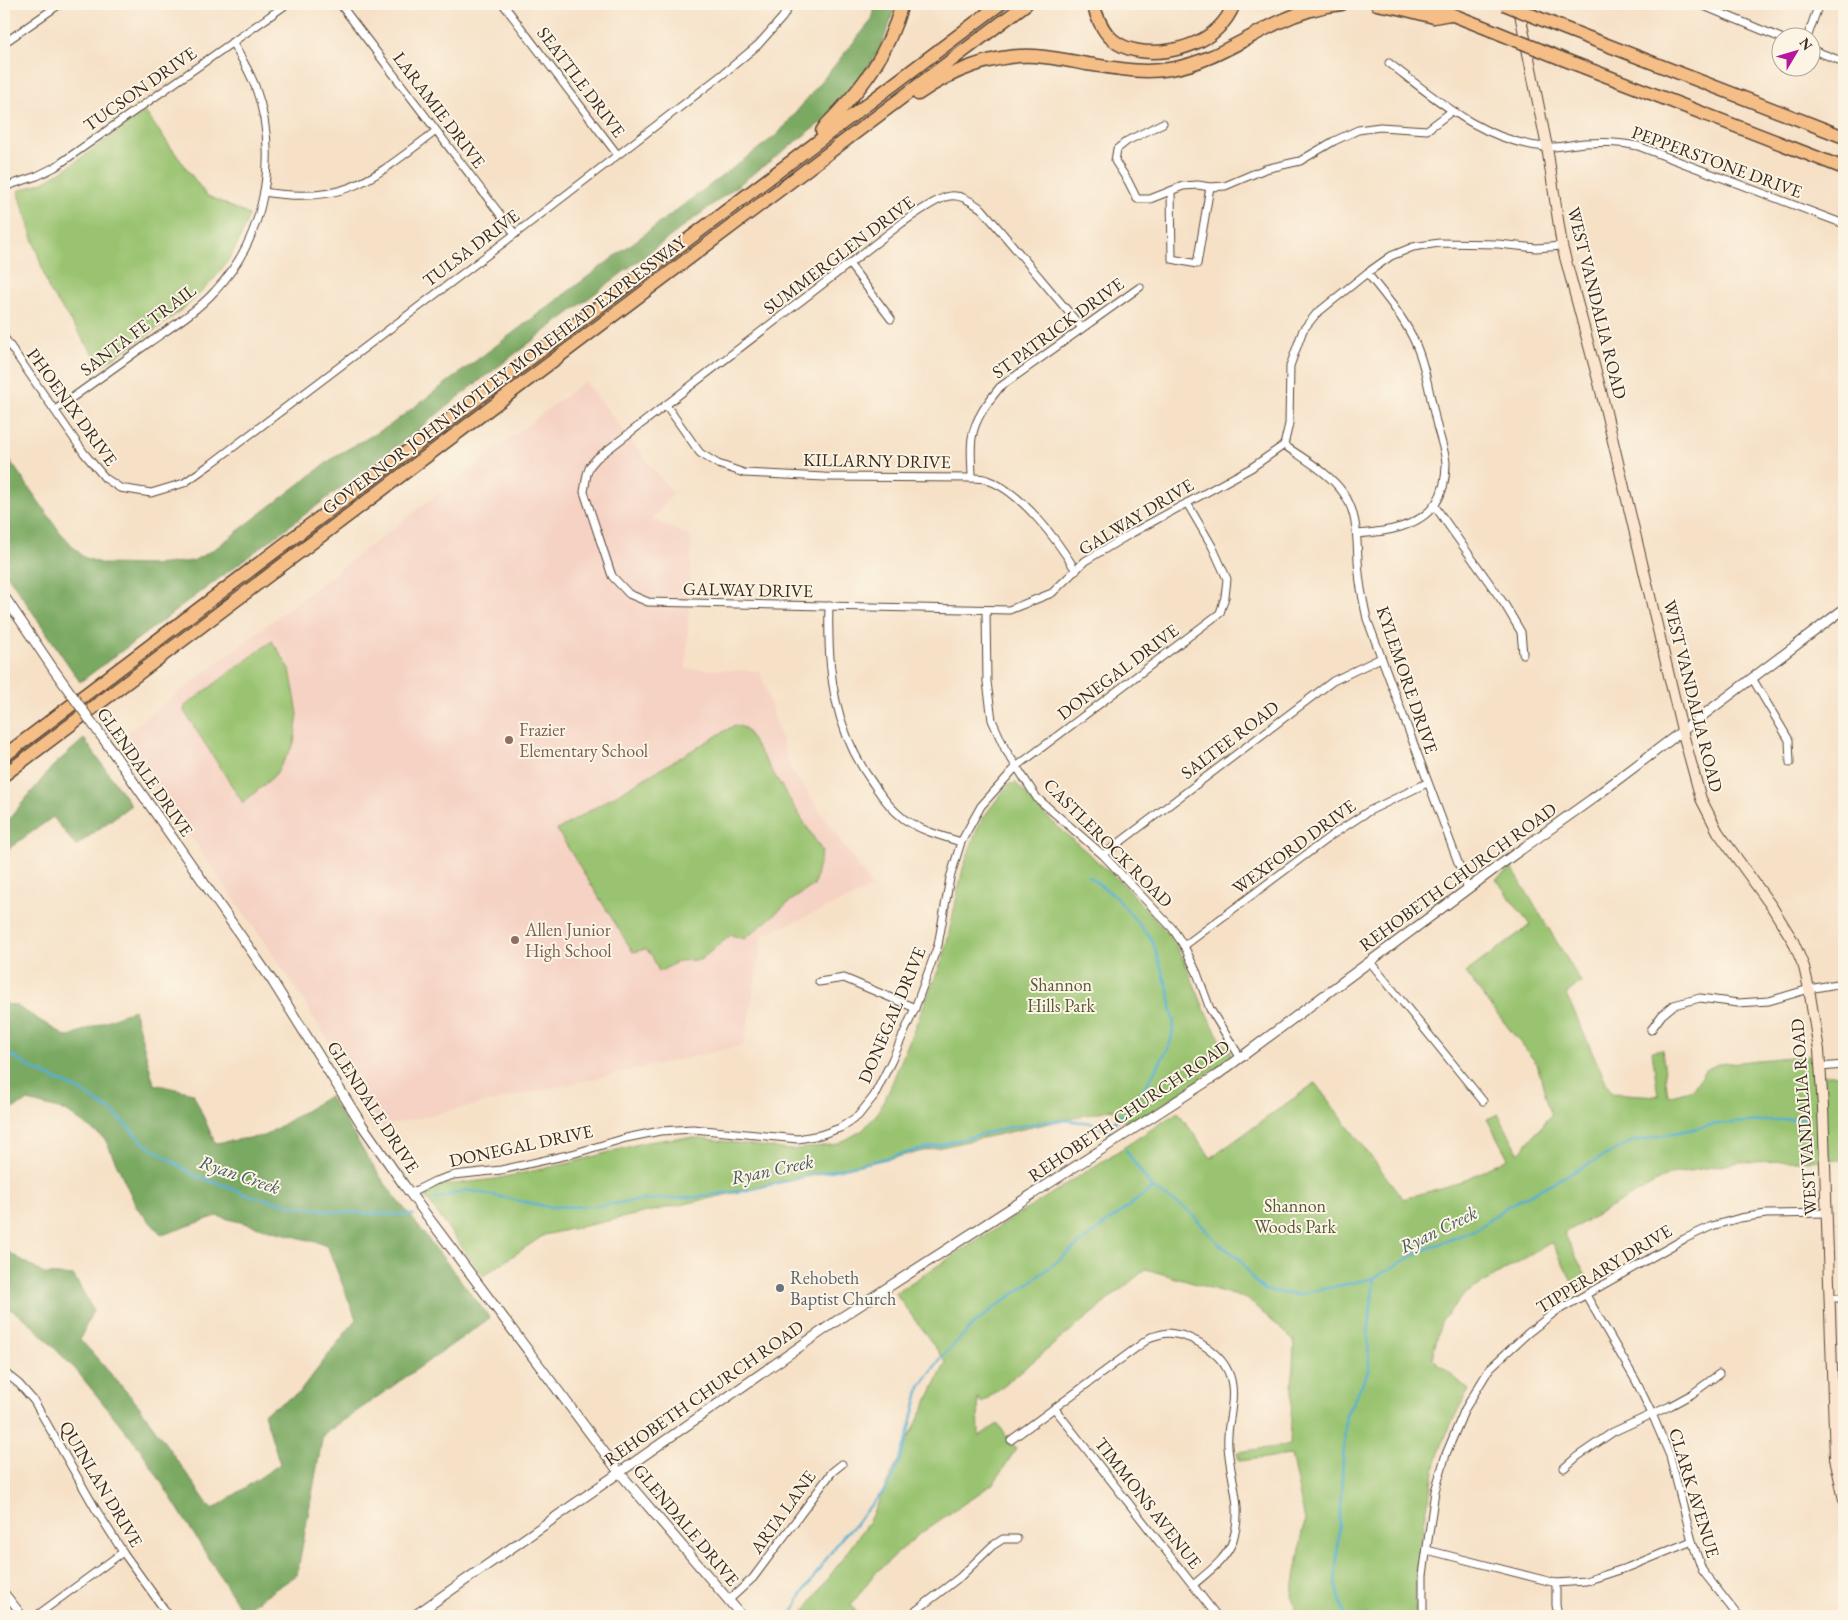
<svg xmlns="http://www.w3.org/2000/svg" width="1848" height="1620" font-family="'EB Garamond',serif">
	<style>
		.built { fill: #f5d2c3 }
		.green { fill: #99c370; stroke: #6a7647 }
		.forest { fill: #7aa962; stroke: #5a6a40 }
		.lines { fill: none; stroke-linecap: round; stroke-linejoin: round }
		.stream { stroke: #54afd2; stroke-width: 2.5 }
		.minor-casing { stroke: #574537; stroke-width: 9 }
		.tertiary-casing { stroke: #574537; stroke-width: 11 }
		.secondary-casing { stroke: #574537; stroke-width: 12 }
		.motorway-casing { stroke: #574537; stroke-width: 15 }
		.minor { stroke: #fff; stroke-width: 7 }
		.tertiary { stroke: #fff; stroke-width: 9 }
		.secondary { stroke: #fbe5cf; stroke-width: 10 }
		.motorway { stroke: #f6be87; stroke-width: 12 }
		.tertiary-bridge-casing { stroke: #574537; stroke-width: 11; stroke-linecap: butt }
		.motorway-bridge-casing { stroke: #574537; stroke-width: 15; stroke-linecap: butt }
		.tertiary-bridge { stroke: #fff; stroke-width: 9 }
		.motorway-bridge { stroke: #f6be87; stroke-width: 12 }
		.education-dot { fill: #8d6e63; stroke: #fcf5e5; stroke-width: 2 }
		.worship-dot { fill: #6b7280; stroke: #fcf5e5; stroke-width: 2 }
		.labels { text-anchor: middle; stroke-width: 4; stroke-linejoin: round; paint-order: stroke }
		.street-label { font-size: 18px; fill: #3b2a1e; stroke: #fcf5e5 }
		.education-label { font-size: 18px; fill: #785e54; stroke: #fcf5e5; text-anchor: start }
		.park-label { font-size: 18px; fill: #575837; stroke: #fcf5e5 }
		.worship-label { font-size: 18px; fill: #5b616d; stroke: #fcf5e5; text-anchor: start }
		.water-label { font-size: 19px; font-style: italic; fill: #44595d; stroke: #fcf5e5 }
	</style>
	<rect width="100%" height="100%" fill="#fcf5e5"/>
	<filter id="ink" filterUnits="userSpaceOnUse"><feTurbulence type="fractalNoise" baseFrequency=".02" numOctaves="2"/><feDisplacementMap in="SourceGraphic" scale="10" xChannelSelector="R" yChannelSelector="G"/><feConvolveMatrix kernelMatrix="1 2 1 2 8 2 1 2 1" color-interpolation-filters="sRGB"/></filter>
	<filter id="wash" filterUnits="userSpaceOnUse"><feTurbulence type="fractalNoise" baseFrequency=".0096" numOctaves="4" result="noise"/><feDisplacementMap in="SourceGraphic" scale="20" xChannelSelector="R" yChannelSelector="G"/><feGaussianBlur stdDeviation="1.12" result="paint"/><feColorMatrix in="noise" values="0 0 0 0 0 0 0 0 0 0 0 0 0 0 0 0 0 1.4 0 .05"/><feComposite in="paint" operator="in"/></filter>
	<g filter="url(#wash)">
		<rect width="100%" height="100%" fill="#f6e1c7"/>
		<path class="built" d="M585,381l88,113 -20,25 39,19 -6,131 74,2 30,97 83,120 -110,47 -19,110 -362,81 -97,-154 -164,-235z"/>
		<g class="green">
			<path d="M145,112l61,83 43,20c-4,11 -8,22 -13,32 -29,54 -86,85 -134,119l-53,-76 -31,-99 25,-9 21,-12z"/>
			<path d="M272,641l18,28 8,45 -4,30 -19,31 -32,28 -59,-92 1,-5z"/>
			<path d="M735,725l10,3 77,123 -8,34 -26,18 -43,36 -14,-4 -31,25 -21,1 -20,11 -7,-16 -6,-7 -13,3 -76,-122z"/>
			<path d="M1016,783l30,33 78,69 44,49 15,24 23,55 13,24 11,14v7l-62,43 -40,25 -15,-17 -569,126 -61,41 -59,-81 13,-9 58,-7 75,-16 72,-20 33,-5h25l90,12 48,-6 25,-14 13,-15 12,-22 56,-137 19,-88 15,-41 10,-16 21,-27z"/>
			<path d="M1512,868l69,114 -15,12 45,99 47,3 -6,-45 10,-2 6,47 25,-7 12,-19 13,-6 92,-9 1,21 33,-2v86l-102,2 -71,12 -107,59 26,51 -13,7 -25,-49 -87,52 -24,28 -9,36 37,32c-12,21 -23,43 -31,66 -4,12 -5,26 -8,38 -9,40 -15,81 -15,122h-118l-5,-21 13,-75 -14,-65 -52,6 -2,-9 53,-7 4,-105 -47,-41 -101,-30 -164,134 -4,-5 1,38 19,-12 18,25 -22,34 -76,52 -44,39 -23,31 8,11h-58l67,-93 78,-161 -51,-69c94,-61 190,-119 283,-181l33,46 104,-75 88,116 58,-17 47,-24 -21,-39 11,-5 21,39 32,-38 -14,-51 -72,-91 65,-48 -34,-46z"/>
		</g>
		<g class="forest">
			<path d="M875,4h20c-10,50 -39,81 -72,117l-353,267 -65,52 -325,242 -76,-112v-118l56,80 23,25 20,7 52,1 38,-4 23,-13 121,-93 52,-29 389,-292 94,-114z"/>
			<path d="M84,739l47,66 -55,41 -23,-29 -49,35v-27l49,-59z"/>
			<path d="M4,1004l11,1 52,32 67,-27 20,74 39,9 22,50 49,-7 65,-40 54,85 107,137 -167,117 -26,140 -55,36 -101,-161 -65,-80 -49,-50 -23,-15v-47l3,-7 37,23 30,2 19,34 -13,29 59,67 73,104 68,-46 -16,-51 35,-20 57,-74 -29,-74 -110,-29 -55,19 -25,-27 -32,-69 -39,-28 -38,-10 -24,12z"/>
		</g>
		<g class="lines">
			<g class="stream">
				<path d="M1088,876l28,21 36,43 17,52 5,34 -5,21 -27,45 -14,18 -22,20"/>
				<path d="M4,1050l25,17 50,23 35,23 30,30 51,33 29,9 20,9 51,12 43,6 76,3"/>
				<path d="M1842,1118h2"/>
				<path d="M1126,1150l26,38 36,22 30,33 21,15 16,24 10,8 31,5 78,-17 45,-26 60,-24 27,-21 125,-65 86,-18 91,-6"/>
				<path d="M434,1200l33,-10 82,17 46,-1 49,-6 50,-3 53,-7 131,-30 128,-32 31,-5 26,-3 29,3 20,10"/>
				<path d="M792,1616l7,-17 28,-41 16,-22 12,-11 7,-10 23,-25 8,-12 15,-42 12,-49 21,-29 33,-34 21,-17 29,-20 128,-99"/>
				<path d="M1345,1616l-10,-32 11,-169 20,-39 3,-9 -1,-31 6,-58"/>
			</g>
		</g>
	</g>
	<g filter="url(#ink)">
		<g class="lines">
			<defs>
				<g id="minor">
					<path d="M340,4l175,230"/>
					<path d="M503,4l114,150"/>
					<path d="M1699,4l82,34"/>
					<path d="M1807,38l12,-34"/>
					<path d="M4,43l56,-39"/>
					<path d="M1810,49l34,13"/>
					<path d="M1389,63c47,36 94,79 157,84 12,1 26,-3 38,-4 20,-1 34,-1 54,3l206,78"/>
					<path d="M1163,123l-36,18 -10,8 -2,12 13,20 9,18h13l33,-13 15,-1 12,2 15,-1 40,-17 35,-8 34,-20 24,-11 22,-3 47,3 25,-19"/>
					<path d="M4,187l33,-11 18,-9 232,-163"/>
					<path d="M1171,191l1,68 25,5 13,-77"/>
					<path d="M264,192c83,14 110,-15 172,-61"/>
					<path d="M850,265l41,54"/>
					<path d="M1082,328l-100,-119c-9,-6 -20,-15 -32,-13 -11,1 -38,20 -48,27l-305,235 -7,8 -3,8 -3,18 28,84 17,18 19,8 361,8 43,-17 33,-32 47,-28 119,-65 33,-23 5,-21 1,-58 13,-36 13,-16 51,-41 24,-17 22,-9 26,-4 59,1 38,4 26,-2"/>
					<path d="M4,337l80,116 21,25 15,10 31,5 33,-10 27,-19 304,-230 208,-160 35,-29 24,-27 9,-14"/>
					<path d="M666,405l34,48 18,11 26,9 80,4 148,1c5,0 11,0 15,2 34,11 71,61 89,91"/>
					<path d="M55,410c32,-23 63,-45 95,-68 23,-16 47,-31 65,-51 51,-54 65,-137 40,-205 -6,-16 -15,-30 -23,-44"/>
					<path d="M1284,445c20,14 46,28 60,49 16,23 12,53 15,79 1,15 5,31 8,46l101,270"/>
					<path d="M972,478c0,-13 -2,-27 0,-40 3,-20 16,-36 28,-51l140,-100"/>
					<path d="M1434,505l71,100 16,27 2,22"/>
					<path d="M1357,534c27,-2 62,-6 79,-31 8,-12 10,-26 10,-40 -1,-12 -6,-25 -9,-37 -7,-28 -11,-61 -24,-88 -12,-24 -29,-44 -46,-65"/>
					<path d="M829,606c-2,67 5,124 45,179 8,12 18,25 30,34 18,12 37,17 57,23"/>
					<path d="M986,610l1,72 5,38 13,29 32,49 66,57 69,73 12,18 13,27 13,36 30,48"/>
					<path d="M1752,678l37,62 1,23"/>
					<path d="M1103,855l230,-174 48,-23"/>
					<path d="M1184,946l148,-111 37,-24 58,-28"/>
					<path d="M1370,962l113,139"/>
					<path d="M819,982l25,-4 71,30"/>
					<path d="M1651,1030l11,-15 12,-10 26,-7 38,5 31,-2 40,-12 28,-5 7,-3"/>
					<path d="M1820,1067l24,-2"/>
					<path d="M411,1193l24,-12 19,-6 47,-5 71,-16 54,-16 34,-7 33,-2 105,10 22,-4 20,-7 18,-12 16,-20 18,-36 23,-52 23,-63 12,-67 11,-36 20,-36 35,-39 204,-154 5,-16 2,-18 -15,-33 -25,-43"/>
					<path d="M1586,1295l50,86 16,33 18,42 22,85 10,29 36,46"/>
					<path d="M1830,1298h14"/>
					<path d="M4,1372l15,12 15,17 61,107 28,44 46,64"/>
					<path d="M1055,1409l162,207"/>
					<path d="M1011,1440l140,-103c5,-1 12,-4 18,-4 27,3 60,23 63,53 3,20 -6,40 -4,60 2,34 16,60 5,94 -6,19 -26,33 -40,45"/>
					<path d="M1564,1468l14,-12 35,-24 57,-26 22,-12 27,-20"/>
					<path d="M1427,1550l129,33 30,-2 43,-14 63,-26"/>
					<path d="M1556,1583v22l2,11"/>
					<path d="M4,1592l19,24"/>
					<path d="M729,1600l24,-22 79,-106 10,-8"/>
					<path d="M36,1616l87,-64"/>
					<path d="M909,1616l51,-39 32,-31 11,-7h14"/>
					<path d="M1423,1616v-41l12,-84 11,-37 19,-45 25,-41 38,-35 27,-21 129,-73 28,-13 28,-8 26,-4 61,-1"/>
				</g>
				<g id="tertiary">
					<path d="M4,596l50,74"/>
					<path d="M105,741l168,241 89,143 42,60 215,287 123,144"/>
					<path d="M414,1616l431,-301 372,-240 291,-216 84,-60 252,-190"/>
				</g>
				<path id="secondary" d="M1518,4l29,143 15,99 38,141 82,343 19,69 17,33 54,75 21,34 11,26 5,22 10,61 4,57 12,351 9,42"/>
				<g id="motorway">
					<path d="M1093,4c4,13 9,27 20,36 26,22 82,11 104,-11 9,-8 13,-15 17,-25"/>
					<path d="M1377,4l22,4 35,9 16,-3"/>
					<path d="M1425,4l66,26"/>
					<path d="M1553,24l291,113"/>
					<path d="M1560,58l284,110"/>
					<path d="M918,94c33,-23 75,-40 116,-38 18,1 36,5 53,8 28,4 54,10 83,5 39,-6 72,-29 107,-46 21,-10 42,-17 65,-19"/>
					<path d="M822,131l4,-6c38,-39 61,-69 76,-121"/>
					<path d="M4,756l996,-752"/>
					<path d="M4,775l1022,-771"/>
				</g>
			</defs>
			<use href="#minor" class="minor-casing"/>
			<use href="#tertiary" class="tertiary-casing"/>
			<use href="#secondary" class="secondary-casing"/>
			<use href="#motorway" class="motorway-casing"/>
			<use href="#minor" class="minor"/>
			<use href="#tertiary" class="tertiary"/>
			<use href="#secondary" class="secondary"/>
			<use href="#motorway" class="motorway"/>
			<defs>
				<path id="tertiary-bridge" d="M54,670l51,71"/>
				<g id="motorway-bridge">
					<path d="M1504,4l49,20"/>
					<path d="M1491,30l69,28"/>
				</g>
			</defs>
			<use href="#tertiary-bridge" class="tertiary-bridge-casing"/>
			<use href="#motorway-bridge" class="motorway-bridge-casing"/>
			<use href="#tertiary-bridge" class="tertiary-bridge"/>
			<use href="#motorway-bridge" class="motorway-bridge"/>
		</g>
	</g>
	<g class="education-dot">
		<circle cx="509" cy="740" r="5"/>
		<circle cx="515" cy="940" r="5"/>
	</g>
	<circle class="worship-dot" cx="780" cy="1288" r="5"/>
	<g class="labels">
		<g class="street-label">
			<text transform="translate(581 82) rotate(53)" y="6">SEATTLE DRIVE</text>
			<text transform="translate(140 89) rotate(-35)" y="6">TUCSON DRIVE</text>
			<text transform="translate(439 110) rotate(53)" y="6">LARAMIE DRIVE</text>
			<text transform="translate(1717 162) rotate(20)" y="6">PEPPERSTONE DRIVE</text>
			<text transform="translate(471 248) rotate(-37)" y="6">TULSA DRIVE</text>
			<text transform="translate(839 255) rotate(-37)" y="6">SUMMERGLEN DRIVE</text>
			<text transform="translate(1597 303) rotate(76)" y="6">WEST VANDALIA ROAD</text>
			<text transform="translate(1058 328) rotate(-36)" y="6">ST PATRICK DRIVE</text>
			<text transform="translate(138 330) rotate(-37)" y="6">SANTA FE TRAIL</text>
			<text transform="translate(504 375) rotate(-37)" y="6">GOVERNOR JOHN MOTLEY MOREHEAD EXPRESSWAY</text>
			<text transform="translate(72 407) rotate(54)" y="6">PHOENIX DRIVE</text>
			<text transform="translate(877 461) rotate(1)" y="6">KILLARNY DRIVE</text>
			<text transform="translate(1136 517) rotate(-31)" y="6">GALWAY DRIVE</text>
			<text transform="translate(748 590) rotate(1)" y="6">GALWAY DRIVE</text>
			<text transform="translate(1118 672) rotate(-37)" y="6">DONEGAL DRIVE</text>
			<text transform="translate(1407 680) rotate(71)" y="6">KYLEMORE DRIVE</text>
			<text transform="translate(1693 696) rotate(76)" y="6">WEST VANDALIA ROAD</text>
			<text transform="translate(1230 740) rotate(-37)" y="6">SALTEE ROAD</text>
			<text transform="translate(145 772) rotate(55)" y="6">GLENDALE DRIVE</text>
			<text transform="translate(1108 843) rotate(45)" y="6">CASTLEROCK ROAD</text>
			<text transform="translate(1294 847) rotate(-36)" y="6">WEXFORD DRIVE</text>
			<text transform="translate(1458 877) rotate(-36)" y="6">REHOBETH CHURCH ROAD</text>
			<text transform="translate(892 1015) rotate(-67)" y="6">DONEGAL DRIVE</text>
			<text transform="translate(373 1107) rotate(57)" y="6">GLENDALE DRIVE</text>
			<text transform="translate(1129 1111) rotate(-34)" y="6">REHOBETH CHURCH ROAD</text>
			<text transform="translate(1804 1117) rotate(-94)" y="6">WEST VANDALIA ROAD</text>
			<text transform="translate(521 1146) rotate(-12)" y="6">DONEGAL DRIVE</text>
			<text transform="translate(1604 1269) rotate(-31)" y="6">TIPPERARY DRIVE</text>
			<text transform="translate(704 1393) rotate(-35)" y="6">REHOBETH CHURCH ROAD</text>
			<text transform="translate(101 1484) rotate(59)" y="6">QUINLAN DRIVE</text>
			<text transform="translate(1694 1493) rotate(73)" y="6">CLARK AVENUE</text>
			<text transform="translate(1148 1503) rotate(52)" y="6">TIMMONS AVENUE</text>
			<text transform="translate(783 1512) rotate(-54)" y="6">ARTA LANE</text>
			<text transform="translate(686 1525) rotate(50)" y="6">GLENDALE DRIVE</text>
		</g>
		<g class="education-label">
			<text x="519" y="736">Frazier<tspan x="519" dy="21">Elementary School</tspan></text>
			<text x="525" y="936">Allen Junior<tspan x="525" dy="21">High School</tspan></text>
		</g>
		<g class="park-label">
			<text x="1061" y="991">Shannon<tspan x="1061" dy="21">Hills Park</tspan></text>
			<text x="1295" y="1212">Shannon<tspan x="1295" dy="21">Woods Park</tspan></text>
		</g>
		<g class="worship-label">
			<text x="790" y="1284">Rehobeth<tspan x="790" dy="21">Baptist Church</tspan></text>
		</g>
		<g class="water-label">
			<text transform="translate(772 1169) rotate(-12)" y="7">Ryan Creek</text>
			<text transform="translate(240 1174) rotate(19)" y="7">Ryan Creek</text>
			<text transform="translate(1438 1229) rotate(-26)" y="7">Ryan Creek</text>
		</g>
	</g>
	<rect width="1848" height="1620" fill="none" stroke="#fcf5e5" stroke-width="20"/>
	<g transform="translate(1796 52) rotate(52)"><circle r="24" fill="#fcf5e5" stroke="#afa495"/>
	<path d="M0-4L9 19L0 12L-9 19Z" fill="#b5179e"/>
	<text y="-8" font-size="14" font-weight="bold" text-anchor="middle" fill="#3b2a1e">N</text>
	</g>
</svg>
